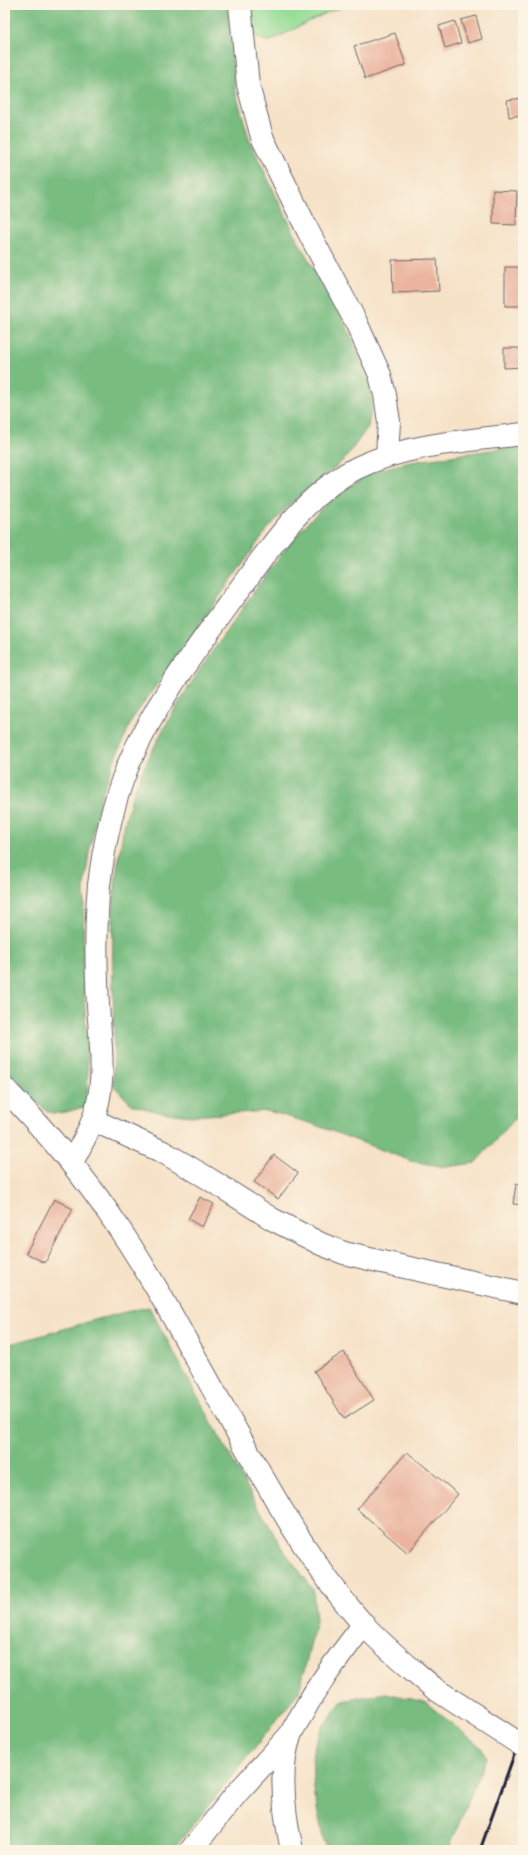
<svg xmlns="http://www.w3.org/2000/svg" width="528" height="1855" font-family="'IM FELL Double Pica',serif">
	<style>
		.green { fill: #96dd97; stroke: #5c8069 }
		.forest { fill: #78bc80; stroke: #4d6f5e }
		.building { fill: #eab49e }
		.lines { fill: none; stroke-linecap: round; stroke-linejoin: round }
		.minor-casing { stroke: #6c656c; stroke-width: 24 }
		.minor { stroke: #fff; stroke-width: 22 }
		.rail { stroke: #22223b; stroke-width: 3 }
		.minor-bridge-casing { stroke: #6c656c; stroke-width: 24; stroke-linecap: butt }
		.minor-bridge { stroke: #fff; stroke-width: 22 }
	</style>
	<rect width="100%" height="100%" fill="#fcf5e5"/>
	<filter id="ink" filterUnits="userSpaceOnUse"><feTurbulence type="fractalNoise" baseFrequency=".025" numOctaves="2"/><feDisplacementMap in="SourceGraphic" scale="8" xChannelSelector="R" yChannelSelector="G"/><feConvolveMatrix kernelMatrix="1 2 1 2 8 2 1 2 1" color-interpolation-filters="sRGB"/></filter>
	<filter id="wash" filterUnits="userSpaceOnUse"><feTurbulence type="fractalNoise" baseFrequency=".012" numOctaves="4" result="noise"/><feDisplacementMap in="SourceGraphic" scale="16" xChannelSelector="R" yChannelSelector="G"/><feGaussianBlur stdDeviation="0.9" result="paint"/><feColorMatrix in="noise" values="0 0 0 0 0 0 0 0 0 0 0 0 0 0 0 0 0 1.4 0 .05"/><feComposite in="paint" operator="in"/></filter>
	<g filter="url(#wash)">
		<rect width="100%" height="100%" fill="#f6e2c7"/>
		<path class="green" d="M253,5h94l-23,9 -56,28 -14,-7z"/>
		<g class="forest">
			<path d="M5,5h222l8,85 15,52 47,97 50,88 21,53 4,22 -4,25 -23,32 -53,43 -26,29 -133,187 -19,43 -14,39 -10,47 -6,39 -1,78 5,116 -2,26c-10,3 -27,10 -37,6 -10,-5 -35,-35 -44,-45z"/>
			<path d="M521,446l2,1v655l-10,19 -38,42 -29,4 -35,-6 -98,-37 -45,-13 -77,5 -33,-4 -26,-7 -19,-20c4,-79 -7,-157 7,-235 4,-26 10,-53 22,-78 26,-58 63,-111 100,-163 34,-48 68,-101 121,-131 24,-14 54,-17 82,-21 25,-4 51,-8 76,-11z"/>
			<path d="M149,1307l104,191 31,53 29,38 3,32 -17,71 -126,158h-168v-505c48,-11 95,-29 144,-38z"/>
			<path d="M386,1693l39,9 56,45 5,11 -38,92h-122c-7,-33 -18,-71 -11,-105 4,-16 17,-31 27,-44z"/>
		</g>
		<g id="blocks">
			<g class="building">
				<path d="M476,16l6,23 -14,4 -7,-23z"/>
				<path d="M455,21l6,22 -16,5 -6,-22z"/>
				<path d="M395,33l11,32 -41,14 -11,-33z"/>
				<path d="M523,98v17l-14,2 -2,-17z"/>
				<path d="M493,190l24,1 -1,34 -23,-1z"/>
				<path d="M437,259l2,32 -46,2 -1,-33z"/>
				<rect x="505" y="267" width="18" height="39"/>
				<path d="M504,348h19v19l-19,1z"/>
				<path d="M274,1155l24,18 -20,26 -24,-17z"/>
				<path d="M516,1184l7,1v20l-10,-1z"/>
				<path d="M200,1197l14,7 -12,23 -14,-8z"/>
				<path d="M54,1199l19,10 -28,54 -19,-10z"/>
				<path d="M344,1352l30,48 -30,19 -30,-48z"/>
				<path d="M407,1452l51,42 -50,59 -51,-44z"/>
			</g>
		</g>
	</g>
	<g filter="url(#ink)">
		<use href="#blocks" fill-opacity="0" stroke="#6c656c" stroke-width="1"/>
		<g class="lines">
			<defs>
				<g id="minor">
					<path d="M240,5l8,80 14,52 46,94 48,91 24,53 5,20 4,27 -2,33"/>
					<path d="M5,1089c39,40 76,83 107,129 43,62 78,131 115,196 41,73 81,147 136,210 22,24 48,44 72,65"/>
					<path d="M93,1120l70,32 43,25 66,42 49,25 23,9 38,9 141,31"/>
					<path d="M72,1162c9,-17 19,-33 24,-52 10,-33 4,-71 2,-105 -2,-40 -3,-81 1,-120 5,-40 13,-80 28,-117 25,-60 66,-115 104,-167 34,-46 71,-105 124,-132 49,-25 113,-28 168,-35"/>
					<path d="M191,1850l46,-57 53,-58"/>
					<path d="M292,1850c-8,-36 -14,-79 -2,-114 3,-8 8,-15 12,-22 17,-32 40,-61 62,-90"/>
				</g>
			</defs>
			<use href="#minor" class="minor-casing"/>
			<use href="#minor" class="minor"/>
			<path class="rail" d="M480,1850l43,-120"/>
			<defs>
				<path id="minor-bridge" d="M435,1689l88,57"/>
			</defs>
			<use href="#minor-bridge" class="minor-bridge-casing"/>
			<use href="#minor-bridge" class="minor-bridge"/>
		</g>
	</g>
	<rect width="528" height="1855" fill="none" stroke="#fcf5e5" stroke-width="20"/>
</svg>
